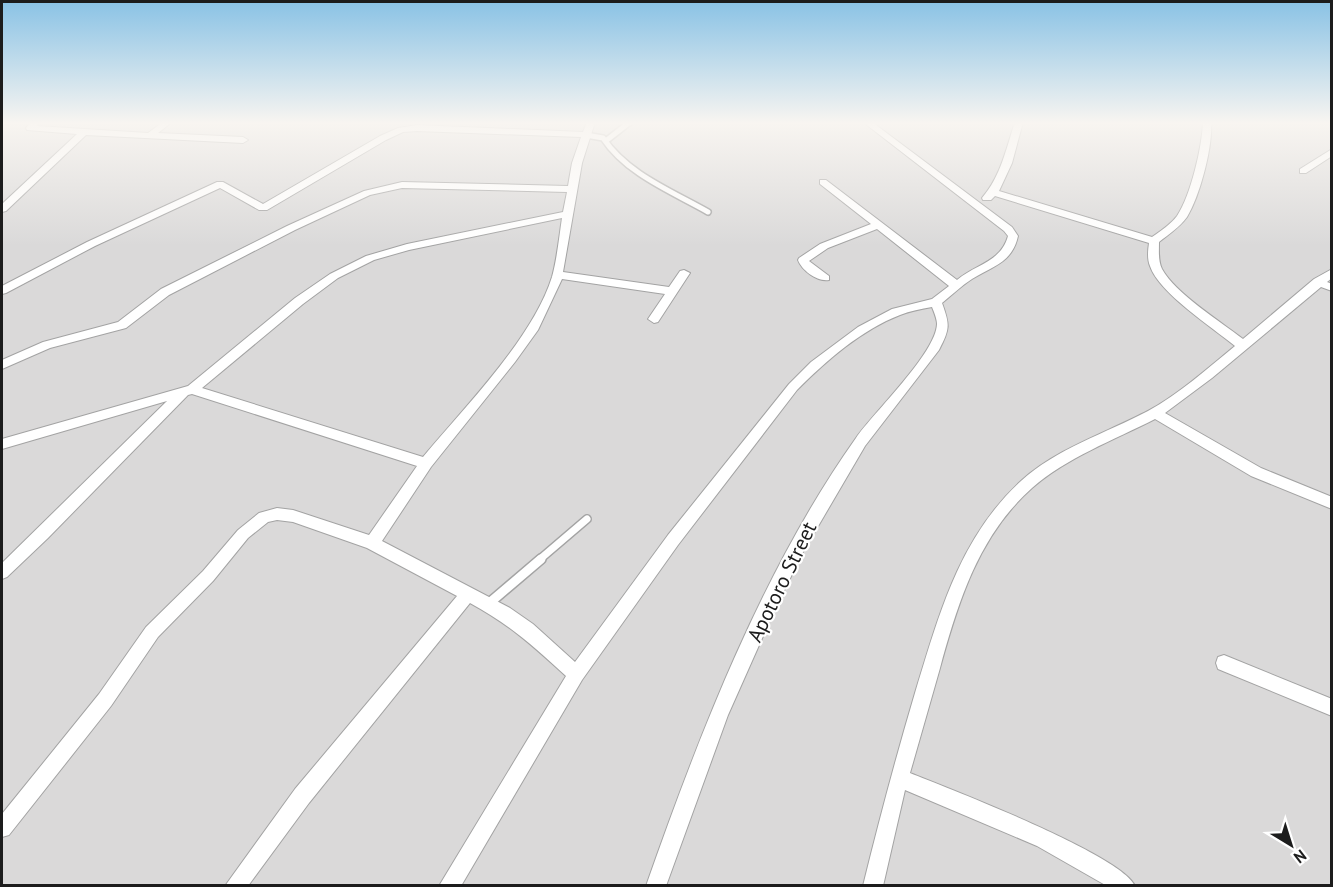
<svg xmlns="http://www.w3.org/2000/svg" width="1333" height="887" font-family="'PT Sans',sans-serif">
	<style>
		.residential { fill: #dad9d9 }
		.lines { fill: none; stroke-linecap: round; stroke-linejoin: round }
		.lane-far2-casing { stroke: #a3a3a3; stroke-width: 8 }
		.lane-far1-casing { stroke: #a3a3a3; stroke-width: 10 }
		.lane-casing { stroke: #a3a3a3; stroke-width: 12 }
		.street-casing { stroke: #a3a3a3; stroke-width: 2 }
		.lane-far2 { stroke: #fff; stroke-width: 5 }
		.lane-far1 { stroke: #fff; stroke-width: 7 }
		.lane { stroke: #fff; stroke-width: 9 }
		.street { fill: #fff; fill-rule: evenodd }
		.labels { text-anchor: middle; stroke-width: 4.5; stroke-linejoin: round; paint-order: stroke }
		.street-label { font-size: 21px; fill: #1c1c1c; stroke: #fff }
	</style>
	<rect width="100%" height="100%" fill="#efe8e0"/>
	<rect class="residential" x="2" y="122" width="1329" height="763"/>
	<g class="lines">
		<defs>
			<g id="lane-far2">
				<path d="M586,135l17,3c24,36 68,53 105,74"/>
				<path d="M607,140l23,-18"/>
			</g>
			<path id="lane-far1" d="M539,560l48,-41"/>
			<path id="lane" d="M487,605l54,-46"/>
			<g id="street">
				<path d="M31,122h9l-3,4 111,7 15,-11h9l-14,11 85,4 5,3 -5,3 -157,-8 -80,76 -4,1v-8l75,-70 -50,-4 -1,-2z"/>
				<path d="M587,122h8l-13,41 -19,109 106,15 11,-16 4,-1 6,3 -32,49 -4,1 -6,-4 17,-25 -103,-15 -24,51 -23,32 -84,105 -49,74 128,67 23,16 42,38 93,-127 121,-151 22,-22 47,-35 34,-18 40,-10 17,-13 -72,-57 -49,19 -19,13 20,15v4c-11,2 -27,-9 -31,-20l1,-2 21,-14 51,-20 -51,-40v-4h6l131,100c19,-16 44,-18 51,-44l-4,-5 -141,-109h9l140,105 6,9c-6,27 -25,30 -46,43 -11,7 -20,16 -30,24 8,22 8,26 -3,47l-74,96 -62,106 -27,55 -48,108 -62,171h-20c53,-151 117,-317 210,-448 18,-26 80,-85 81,-114 0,-5 -3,-12 -5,-17 -11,2 -22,4 -32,8 -39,15 -74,46 -103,75l-119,155 -96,135 -121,206h-22l127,-210c-33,-30 -57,-52 -96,-73l-161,200 -61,83h-23l70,-97 162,-193 -90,-48 -74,-26 -16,-2 -9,2 -20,16 -35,43 -55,56 -47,69 -102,129 -7,2v-23l97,-120 47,-67 57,-56 35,-41 21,-17 18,-5 16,2 76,25 48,-69 -225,-72 -4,1 -140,143 -41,39 -5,2v-16l165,-162 -165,48v-10l186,-53 107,-88 35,-24 36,-18 41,-12 156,-32 4,-20 -165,-4 -32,7 -75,35 -126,65 -43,33 -76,20 -48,21v-9l41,-18 75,-20 43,-33 126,-63 77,-35 38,-9 166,4 4,-23 9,-26 -164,-6 -14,1 -17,8 -119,70h-8l-39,-22 -125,58 -89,47 -4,1v-8l85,-44 130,-60h6l40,22 117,-68 18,-8 19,-3 166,7zM562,218c-3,20 -5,41 -10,59 -19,61 -88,131 -129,180l-221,-69 101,-84 35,-26 36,-18 35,-10z"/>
				<path d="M1015,122h8l-11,41 -13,28 153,46c9,-6 19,-13 25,-21 14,-21 25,-69 26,-94h8c2,24 -11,74 -24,95 -7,10 -18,17 -28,25 0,9 -1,19 3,27 13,24 59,53 81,70l71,-60 18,-10v9l-5,4 5,2v7l-11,-4 -109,91 -47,35 96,55 71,29v12l-81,-33 -96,-57c-41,21 -89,39 -123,69 -53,47 -74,114 -92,180 -10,35 -20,70 -30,105 38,15 212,82 225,113h-28l-70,-40 -132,-56 -22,96h-20c16,-65 33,-129 52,-193 24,-78 44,-155 106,-212 35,-32 85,-48 127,-70 31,-17 60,-43 87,-65 -23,-19 -76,-53 -85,-80 -3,-7 -2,-16 -1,-23l-154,-47 -4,4h-8l-1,-2c19,-22 24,-49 33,-76z"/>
				<path d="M1332,149v7l-26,17h-6v-4z"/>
				<path d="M1224,655l108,44v17l-114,-47 -2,-6 2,-6z"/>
			</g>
		</defs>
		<use href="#lane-far2" class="lane-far2-casing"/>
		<use href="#lane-far1" class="lane-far1-casing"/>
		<use href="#lane" class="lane-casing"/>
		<use href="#street" class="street-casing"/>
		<use href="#lane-far2" class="lane-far2"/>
		<use href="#lane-far1" class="lane-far1"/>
		<use href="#lane" class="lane"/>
		<use href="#street" class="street"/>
	</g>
	<linearGradient id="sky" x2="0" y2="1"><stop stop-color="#89c2e5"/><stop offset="0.5" stop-color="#f8f5f1"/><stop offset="1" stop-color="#f8f5f1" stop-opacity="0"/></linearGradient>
	<rect width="1333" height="246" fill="url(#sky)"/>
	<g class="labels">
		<g class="street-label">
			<text transform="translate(782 582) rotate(-64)" y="7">Apotoro Street</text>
		</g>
	</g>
	<rect width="1333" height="887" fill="none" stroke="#1c1c1c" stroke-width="6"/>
	<g transform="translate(1291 845) rotate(142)" stroke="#ffffff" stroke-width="4.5" paint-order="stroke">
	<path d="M0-4.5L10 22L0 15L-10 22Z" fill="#1c1c1c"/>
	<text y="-9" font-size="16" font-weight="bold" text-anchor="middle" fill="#1c1c1c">N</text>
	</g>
</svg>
